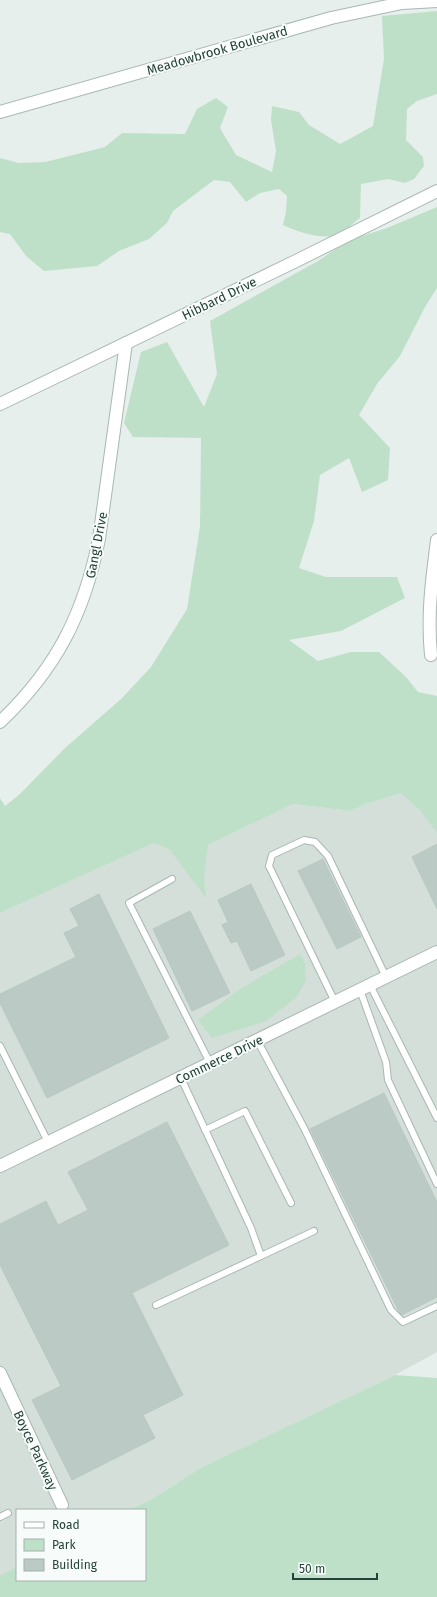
<svg xmlns="http://www.w3.org/2000/svg" width="437" height="1597" font-family="'Fira Sans',sans-serif">
	<style>
		.built { fill: #d4dfda }
		.green { fill: #bfe0c8 }
		.building { fill: #bbcac4; stroke: #b8c9c2 }
		.lines { fill: none; stroke-linecap: round; stroke-linejoin: round }
		.service-casing { stroke: #a8b8b2; stroke-width: 8 }
		.minor-casing { stroke: #a8b8b2; stroke-width: 14 }
		.tertiary-casing { stroke: #a8b8b2; stroke-width: 14 }
		.service { stroke: #fff; stroke-width: 6 }
		.minor { stroke: #fff; stroke-width: 12 }
		.tertiary { stroke: #fff; stroke-width: 12 }
		.labels { text-anchor: middle; stroke-width: 4; stroke-linejoin: round; paint-order: stroke }
		.street-label { font-size: 13px; fill: #24423a; stroke: #f7fbf9 }
	</style>
	<rect width="100%" height="100%" fill="#e6efeb"/>
	<path class="built" d="M437,791v561l-42,23 -191,91 -54,34 -21,10h-112v57l-17,8v-662l154,-70 15,5 39,-3 85,-41 57,7 16,-7 35,-11z"/>
	<g class="green">
		<path d="M437,11v83l-20,7 -10,8 -1,31 17,17 1,9 -10,13 -9,4 -17,-4 -27,5 -1,34c-6,4 -16,15 -22,17 -16,5 -41,-3 -55,-10l3,-13 1,-16 -8,-7 -19,4 -14,9 -16,-20 -16,-2 -41,31 -6,12 -18,16 -30,12 -22,15 -53,5 -18,-15 -16,-22 -10,-2v-74l19,5 26,-1 60,-15 17,-14 63,1 12,-25 19,-11 12,9 -8,21 16,27 36,17 4,-21 -5,-31 1,-14 27,6 10,13 31,19 33,-18 11,-67 -2,-43z"/>
		<path d="M437,207v81l-12,19 -25,49 -23,28 -18,31 31,33 -2,32 -26,12 -13,-34 -29,17 -6,46 -15,47 27,9h71l8,21 -64,33 -52,9 29,21 33,-9h28l27,25 12,15 19,4v137l-17,-23 -19,-17 -35,11 -16,7 -57,-7 -85,41 -4,34 2,19 -37,-49 -15,-6 -154,70v-115l5,8 15,-12 44,-45 58,-51 29,-31 36,-58 13,-82 1,-89 -68,-1 -9,-14 17,-71 26,-10 37,65 13,-33 -7,-53 108,-60 31,-21 38,-12z"/>
		<path d="M300,954l5,10 1,17 -10,17 -30,23 -54,17 -14,-18 42,-31z"/>
		<path d="M395,1375l42,3v219h-437v-22l17,-8v13h128v-70h-16l21,-10 54,-34z"/>
	</g>
	<g class="building">
		<path d="M437,844v65l-25,-52z"/>
		<path d="M323,859l38,78 -24,12 -39,-78z"/>
		<path d="M251,884l34,71 -34,16 -14,-30 -6,2 -9,-18 6,-3 -10,-22z"/>
		<path d="M99,894l70,144 -122,60 -47,-95v-9l76,-37 -12,-24 15,-7 -9,-17z"/>
		<path d="M190,911l40,82 -38,18 -39,-82z"/>
		<path d="M384,1093l53,109v95l-35,18 -3,-3 -89,-183z"/>
		<path d="M167,1122l62,123 -97,48 51,102 -40,20 12,23 -83,42 -40,-80 29,-14 -61,-121v-41l46,-23 12,24 30,-15 -20,-38z"/>
	</g>
	<g class="lines">
		<defs>
			<g id="service">
				<path d="M172,879l-43,24 81,160"/>
				<path d="M370,985l67,133"/>
				<path d="M360,990l26,72 2,18 49,104"/>
				<path d="M335,1002l-66,-136 3,-11 32,-15 11,2 13,14 58,121"/>
				<path d="M257,1040l47,88 87,182 12,12 34,-16"/>
				<path d="M0,1046l48,96"/>
				<path d="M181,1078l70,150 10,28 53,-25"/>
				<path d="M205,1130l40,-19 46,92"/>
				<path d="M156,1305l105,-49"/>
				<path d="M0,1517l8,-4"/>
			</g>
			<g id="minor">
				<path d="M0,112l331,-94 71,-15 35,-2"/>
				<path d="M0,404l296,-143 141,-70"/>
				<path d="M431,655c-4,-41 1,-75 6,-115"/>
				<path d="M0,722c56,-53 84,-108 99,-183l27,-196"/>
				<path d="M0,1373l62,132"/>
			</g>
			<path id="tertiary" d="M0,1166l437,-214"/>
		</defs>
		<use href="#service" class="service-casing"/>
		<use href="#minor" class="minor-casing"/>
		<use href="#tertiary" class="tertiary-casing"/>
		<use href="#service" class="service"/>
		<use href="#minor" class="minor"/>
		<use href="#tertiary" class="tertiary"/>
	</g>
	<g class="labels">
		<g class="street-label">
			<text transform="translate(217 50) rotate(-16)" y="5">Meadowbrook Boulevard</text>
			<text transform="translate(219 298) rotate(-26)" y="5">Hibbard Drive</text>
			<text transform="translate(96 545) rotate(-79)" y="5">Gangl Drive</text>
			<text transform="translate(219 1059) rotate(-26)" y="5">Commerce Drive</text>
			<text transform="translate(36 1450) rotate(65)" y="5">Boyce Parkway</text>
		</g>
	</g>
	<rect x="16" y="1509" width="130" height="72" fill="#f7fbf9" stroke="#a3b1ad"/>
	<rect x="24" y="1522" width="20" height="6" fill="#ffffff" stroke="#a3b1ad"/>
	<text x="52" y="1529" font-size="12" fill="#24423a">Road</text>
	<rect x="24" y="1539" width="20" height="12" fill="#bfe0c8" stroke="#a3b1ad"/>
	<text x="52" y="1549" font-size="12" fill="#24423a">Park</text>
	<rect x="24" y="1559" width="20" height="12" fill="#bbcac4" stroke="#a3b1ad"/>
	<text x="52" y="1569" font-size="12" fill="#24423a">Building</text>
	<path d="M293 1573v6h84v-6" fill="none" stroke="#24423a" stroke-width="2"/>
	<text x="299" y="1573" font-size="12" fill="#24423a" stroke="#f7fbf9" stroke-width="3" paint-order="stroke">50 m</text>
</svg>
